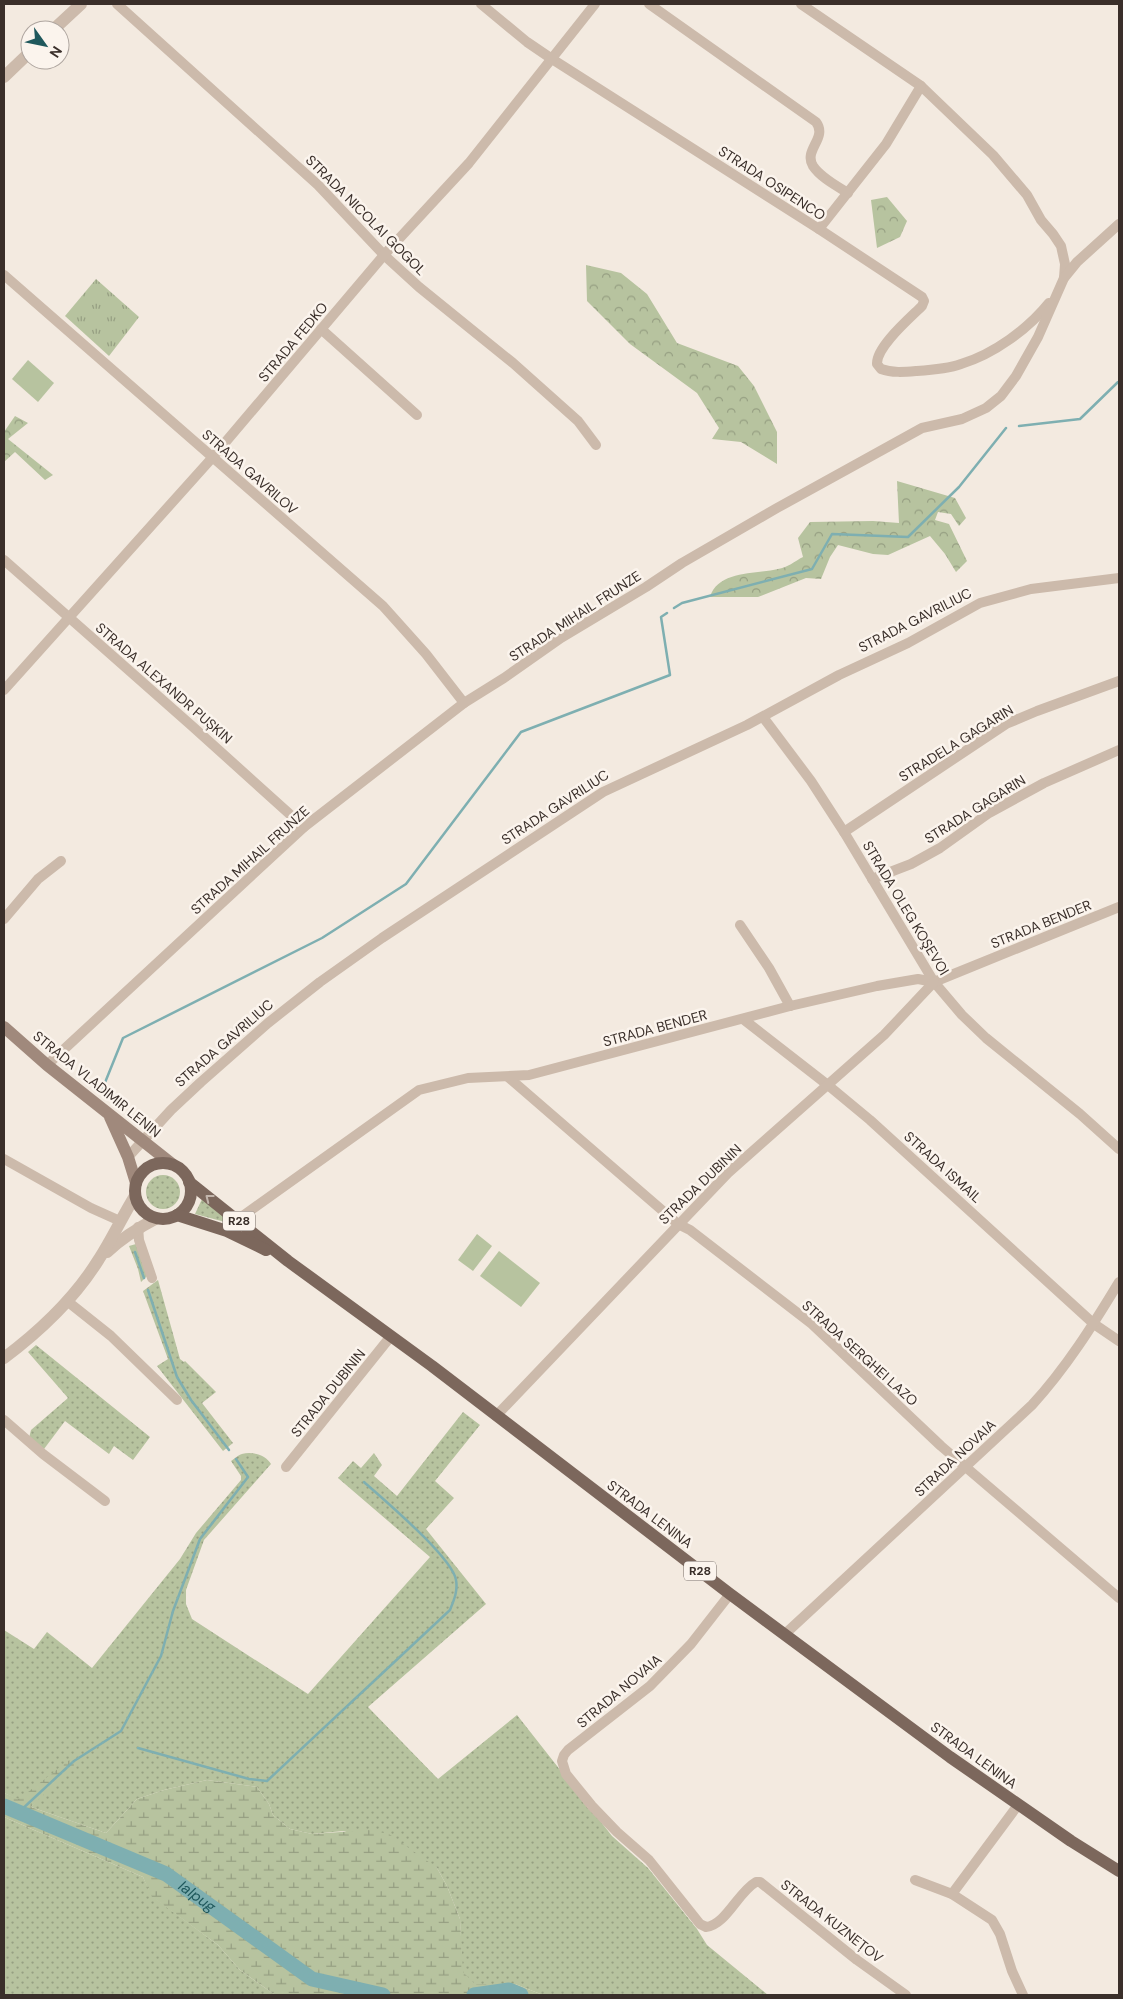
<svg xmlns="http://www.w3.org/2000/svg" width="1123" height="1999" font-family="'DM Sans',sans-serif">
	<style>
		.grass { fill: url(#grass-dots) }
		.forest { fill: url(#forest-crowns) }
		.wetland { fill: url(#wetland-marsh) }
		.park { fill: url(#park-tufts) }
		.garden { fill: #b7c39f }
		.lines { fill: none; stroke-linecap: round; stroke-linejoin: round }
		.stream { stroke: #7eafb1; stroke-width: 2.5 }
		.river { stroke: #7eafb1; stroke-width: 15 }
		.minor { stroke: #ccbaab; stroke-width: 10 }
		.tertiary { stroke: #ccbaab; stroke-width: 12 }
		.secondary { stroke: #a0897c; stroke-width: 12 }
		.primary { stroke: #7c675c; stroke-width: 12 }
		.oneway { stroke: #c2b5ac }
		.labels { text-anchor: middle; stroke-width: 5; stroke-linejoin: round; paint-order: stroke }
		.shield { fill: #fbf4ed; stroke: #746a64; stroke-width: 1 }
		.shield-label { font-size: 12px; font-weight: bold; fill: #3a2f2a }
		.street-label { font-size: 14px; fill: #3a2f2a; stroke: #fbf4ed }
		.water-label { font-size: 15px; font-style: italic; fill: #1f585c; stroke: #fbf4ed }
	</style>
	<defs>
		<pattern id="grass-dots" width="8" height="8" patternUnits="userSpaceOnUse" patternTransform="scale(1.25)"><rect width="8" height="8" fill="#b7c39f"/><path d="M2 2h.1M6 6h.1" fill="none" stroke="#969f82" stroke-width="1.8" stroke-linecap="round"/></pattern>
		<pattern id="forest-crowns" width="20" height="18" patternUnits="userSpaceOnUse" patternTransform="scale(1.25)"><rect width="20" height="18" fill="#b7c39f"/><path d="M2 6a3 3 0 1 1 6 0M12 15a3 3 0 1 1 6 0" fill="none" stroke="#969f82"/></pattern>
		<pattern id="wetland-marsh" width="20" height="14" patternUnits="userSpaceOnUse" patternTransform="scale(1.25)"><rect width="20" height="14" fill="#b7c39f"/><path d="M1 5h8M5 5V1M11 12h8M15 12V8" fill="none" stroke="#969f82"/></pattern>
		<pattern id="park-tufts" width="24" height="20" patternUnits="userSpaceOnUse" patternTransform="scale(1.25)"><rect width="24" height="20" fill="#b7c39f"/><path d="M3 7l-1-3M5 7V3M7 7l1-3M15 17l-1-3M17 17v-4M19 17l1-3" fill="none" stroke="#969f82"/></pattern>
	</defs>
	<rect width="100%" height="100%" fill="#f3eae0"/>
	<g class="grass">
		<circle cx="163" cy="1192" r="17"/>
		<path d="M202,1199l25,19 -2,4 -30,-8z"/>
		<path d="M136,1244l11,32 -6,6 -3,-13 -9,-23z"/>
		<path d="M158,1280l22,79 4,3 1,-1 31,31 -14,11 31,40 -10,8 -66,-85 11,-7 -25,-68z"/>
		<path d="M36,1345l114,92 -17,23 -19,-14 -5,8 -44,-33 -21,28 -15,-11 2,-8 37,-32 -40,-46z"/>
		<path d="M463,1412l17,13 -45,56 19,17 -28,31 60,75 -118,103 70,72 79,-64 95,121 36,32 49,61 10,16 61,50h-225l-28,-11h-41l-12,-12 -2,-53 -13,-33 -10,-18 -93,-37 -32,3 -22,-5 -17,-14 -4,-11 -12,-17 -50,-7 -43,10 -27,9 -31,34 -75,-26 41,-48 -53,41 -15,-7v-163l30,19 13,-17 45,36 88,-109 16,-26 45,-53v-4l-10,-15c3,-2 7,-6 11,-7 10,-3 24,1 29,10l-67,76 -18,50v14l6,15 116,75 122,-137 -92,-79 15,-17 8,7 13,-15 8,12 -8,11 23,20z"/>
		<path d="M4,1817l139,60 9,19 66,49 22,25 35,25h-271z"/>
	</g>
	<g class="forest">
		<path d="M887,197l20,24 -7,16 -23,11 -6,-48z"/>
		<path d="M586,265l35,8 26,21 30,49 61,23 16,20 23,46v32l-36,-22 -29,-3 7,-11 -22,-35 -67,-49 -43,-43z"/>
		<path d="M15,416l13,7 -20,16 45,36 -8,5 -30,-28 -11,10v-30z"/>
		<path d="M897,481l58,17 11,20 -7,8 -8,-12 -13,-2 -3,8 14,4 18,37 -11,11 -11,-18 -15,-18 -42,19 -15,-1 -35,-9 -8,12 -9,22 -15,-1 -48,19h-48c8,-27 47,-23 68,-28 9,-1 17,-8 25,-12l-5,-19 12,-16 63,-1 26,2z"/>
	</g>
	<path class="wetland" d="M72,1758l5,5 -46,44 75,26 31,-34 27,-9 43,-10 50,7 12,17 4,11 17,14 22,5 57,-4 20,4 48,34 10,18 13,33 3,53 12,12h40l28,11h-268l-35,-25 -22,-25 -67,-49 -8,-19 -139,-60v-24l15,6z"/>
	<path class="park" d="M96,279l43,38 -30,39 -44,-40z"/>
	<g class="garden">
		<path d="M28,360l26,23 -16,19 -26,-23z"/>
		<path d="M477,1234l15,12 -19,25 -15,-11z"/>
		<path d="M499,1251l41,32 -19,24 -41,-31z"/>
	</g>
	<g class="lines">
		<g class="stream">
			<path d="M1019,426l61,-7 38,-37"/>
			<path d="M674,608l8,-5 130,-34 20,-35 76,3 51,-50 47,-59"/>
			<path d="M102,1090l21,-52 199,-100 84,-54 115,-152 149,-57 -9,-58 6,-4"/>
			<path d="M135,1252l9,26"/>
			<path d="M148,1290l29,87 14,23 38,50"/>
			<path d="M138,1748l111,31 18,2 183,-171c4,-10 8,-19 6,-30 -4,-23 -72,-80 -92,-98"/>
			<path d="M19,1812l55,-51 47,-30 40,-75 12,-45 27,-72 48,-62 -12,-18"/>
		</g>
		<g class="river">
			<path id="s1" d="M4,1806l162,68 146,105 71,16"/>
			<path d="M474,1995l35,-5 12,5"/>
		</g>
		<g class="minor">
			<path d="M117,4l201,181 66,70 35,32 94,76 65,58 18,24"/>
			<path d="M481,4l46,38 25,17 267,170 103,68 2,4 -2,5c-12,12 -46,41 -45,58l4,5c11,4 23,3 35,2 15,-1 31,-2 45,-7 33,-10 67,-35 88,-61"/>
			<path d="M649,4l167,118c12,16 -13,28 -3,44 8,12 24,20 35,27"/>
			<path d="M801,4l120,82 72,69 34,40 14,25 12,14 8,12 4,18 -1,14"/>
			<path d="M819,229l67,-85 35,-58"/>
			<path d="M4,275l379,331 43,48 38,49"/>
			<path d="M321,329l96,86"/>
			<path d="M4,560l188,166 112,101"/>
			<path d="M4,690l208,-232 172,-203 85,-92 126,-159"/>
			<path d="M763,717l48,64 33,51 90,150 28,33 24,23 94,76 39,35"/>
			<path d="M844,832l162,-108 31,-13 82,-30"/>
			<path d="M872,879l39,-15 29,-16 49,-35 55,-30 75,-33"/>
			<path d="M4,919l34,-40 23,-18"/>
			<path d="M740,925l29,43 21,38"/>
			<path d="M743,1019l86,67 41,34 224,204 25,17"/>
			<path d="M47,1065l257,-238 160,-124 40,-25 57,-40 85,-51 36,-24 95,-55 145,-80 40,-9 24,-11 15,-12 15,-20 22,-39 26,-59 13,-16 42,-38"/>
			<path d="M508,1077l170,147 12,6 122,94 129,122 178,152"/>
			<path d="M128,1157l43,-47 30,-28 67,-59 52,-41 62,-44 221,-146 144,-67 92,-50 69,-32 72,-40 51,-14 88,-11"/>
			<path d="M4,1159l87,49 29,13"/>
			<path d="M138,1227l1,13 13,38"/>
			<path d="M227,1231l10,-11 182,-130 49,-12 61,-3 261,-69 87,-20 41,-7 16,3 185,-75"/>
			<path d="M67,1301l44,35 66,64"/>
			<path d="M496,1416l232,-243 156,-138 50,-53"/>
			<path d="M4,1420l39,34 62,47"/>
			<path d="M286,1467l105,-131"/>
			<path d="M730,1594l-39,50 -41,42 -82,64 -4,5 -2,6 4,13 26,32 25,26 32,28 51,64 6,3c20,-2 32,-35 50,-45h4l97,78 49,35"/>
			<path d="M785,1634l247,-229c34,-37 61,-80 87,-123"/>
			<path d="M915,1880l37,14 40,26 8,14 12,37 11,24"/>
			<path d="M952,1894l66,-89"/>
		</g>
		<g class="tertiary">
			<path d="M53,30l28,-26"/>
			<path d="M4,77l26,-25"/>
			<path d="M107,1252c15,-14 31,-24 50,-34"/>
			<path d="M4,1358c36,-27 71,-60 95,-99 13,-20 23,-42 36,-63"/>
		</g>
		<g class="secondary">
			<path d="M4,1027l43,38 125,99"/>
			<path d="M110,1117l18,40 8,26"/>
		</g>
		<g class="primary">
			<circle cx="163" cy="1191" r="28"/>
			<path d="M189,1182l99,79 144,105 298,228 220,163 121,84 48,30"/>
			<path d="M177,1215l50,16 39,19"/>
		</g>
	</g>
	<defs><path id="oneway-chevron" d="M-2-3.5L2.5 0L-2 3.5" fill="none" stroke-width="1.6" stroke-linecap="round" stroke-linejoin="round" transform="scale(1.25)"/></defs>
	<use class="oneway" href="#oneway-chevron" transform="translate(209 1198) rotate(-142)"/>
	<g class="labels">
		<g class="shield">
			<rect x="223" y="1211.5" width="32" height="19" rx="4"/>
			<rect x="684" y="1561.5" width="32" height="19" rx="4"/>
		</g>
		<g class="shield-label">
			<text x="239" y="1225">R28</text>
			<text x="700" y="1575">R28</text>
		</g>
		<g class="street-label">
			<text transform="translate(772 183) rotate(33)" y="5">STRADA OSIPENCO</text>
			<text transform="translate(366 215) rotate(45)" y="5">STRADA NICOLAI GOGOL</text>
			<text transform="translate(293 342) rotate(-50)" y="5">STRADA FEDKO</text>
			<text transform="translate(250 472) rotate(41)" y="5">STRADA GAVRILOV</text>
			<text transform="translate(575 616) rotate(-33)" y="5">STRADA MIHAIL FRUNZE</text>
			<text transform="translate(915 620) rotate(-27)" y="5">STRADA GAVRILIUC</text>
			<text transform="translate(164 683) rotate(41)" y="5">STRADA ALEXANDR PUȘKIN</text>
			<text transform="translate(956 743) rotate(-32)" y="5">STRADELA GAGARIN</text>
			<text transform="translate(555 807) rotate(-33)" y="5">STRADA GAVRILIUC</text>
			<text transform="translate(975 809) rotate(-32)" y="5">STRADA GAGARIN</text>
			<text transform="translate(250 860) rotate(-42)" y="5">STRADA MIHAIL FRUNZE</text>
			<text transform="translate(906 908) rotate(59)" y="5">STRADA OLEG KOŞEVOI</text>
			<text transform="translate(1041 924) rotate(-22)" y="5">STRADA BENDER</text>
			<text transform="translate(655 1028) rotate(-15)" y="5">STRADA BENDER</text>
			<text transform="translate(224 1043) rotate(-41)" y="5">STRADA GAVRILIUC</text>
			<text transform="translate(97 1084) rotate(39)" y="5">STRADA VLADIMIR LENIN</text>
			<text transform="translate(943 1167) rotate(42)" y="5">STRADA ISMAIL</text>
			<text transform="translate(700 1184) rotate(-44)" y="5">STRADA DUBININ</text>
			<text transform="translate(860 1353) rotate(42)" y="5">STRADA SERGHEI LAZO</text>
			<text transform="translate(328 1393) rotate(-51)" y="5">STRADA DUBININ</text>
			<text transform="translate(955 1458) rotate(-43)" y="5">STRADA NOVAIA</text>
			<text transform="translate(650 1514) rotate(37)" y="5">STRADA LENINA</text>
			<text transform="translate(619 1691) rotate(-40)" y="5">STRADA NOVAIA</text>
			<text transform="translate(974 1755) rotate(36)" y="5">STRADA LENINA</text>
			<text transform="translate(832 1921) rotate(38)" y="5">STRADA KUZNEȚOV</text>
		</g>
		<g class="water-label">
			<text dy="5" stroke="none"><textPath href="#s1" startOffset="214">Ialpug</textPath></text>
		</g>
	</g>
	<rect width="1123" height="1999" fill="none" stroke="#3a2f2a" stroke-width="10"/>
	<g transform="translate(45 45) rotate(123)"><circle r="24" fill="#fbf4ed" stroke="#aea59f"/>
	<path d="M0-4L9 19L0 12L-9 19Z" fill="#1f585c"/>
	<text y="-8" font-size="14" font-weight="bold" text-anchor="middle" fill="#3a2f2a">N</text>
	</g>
</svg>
